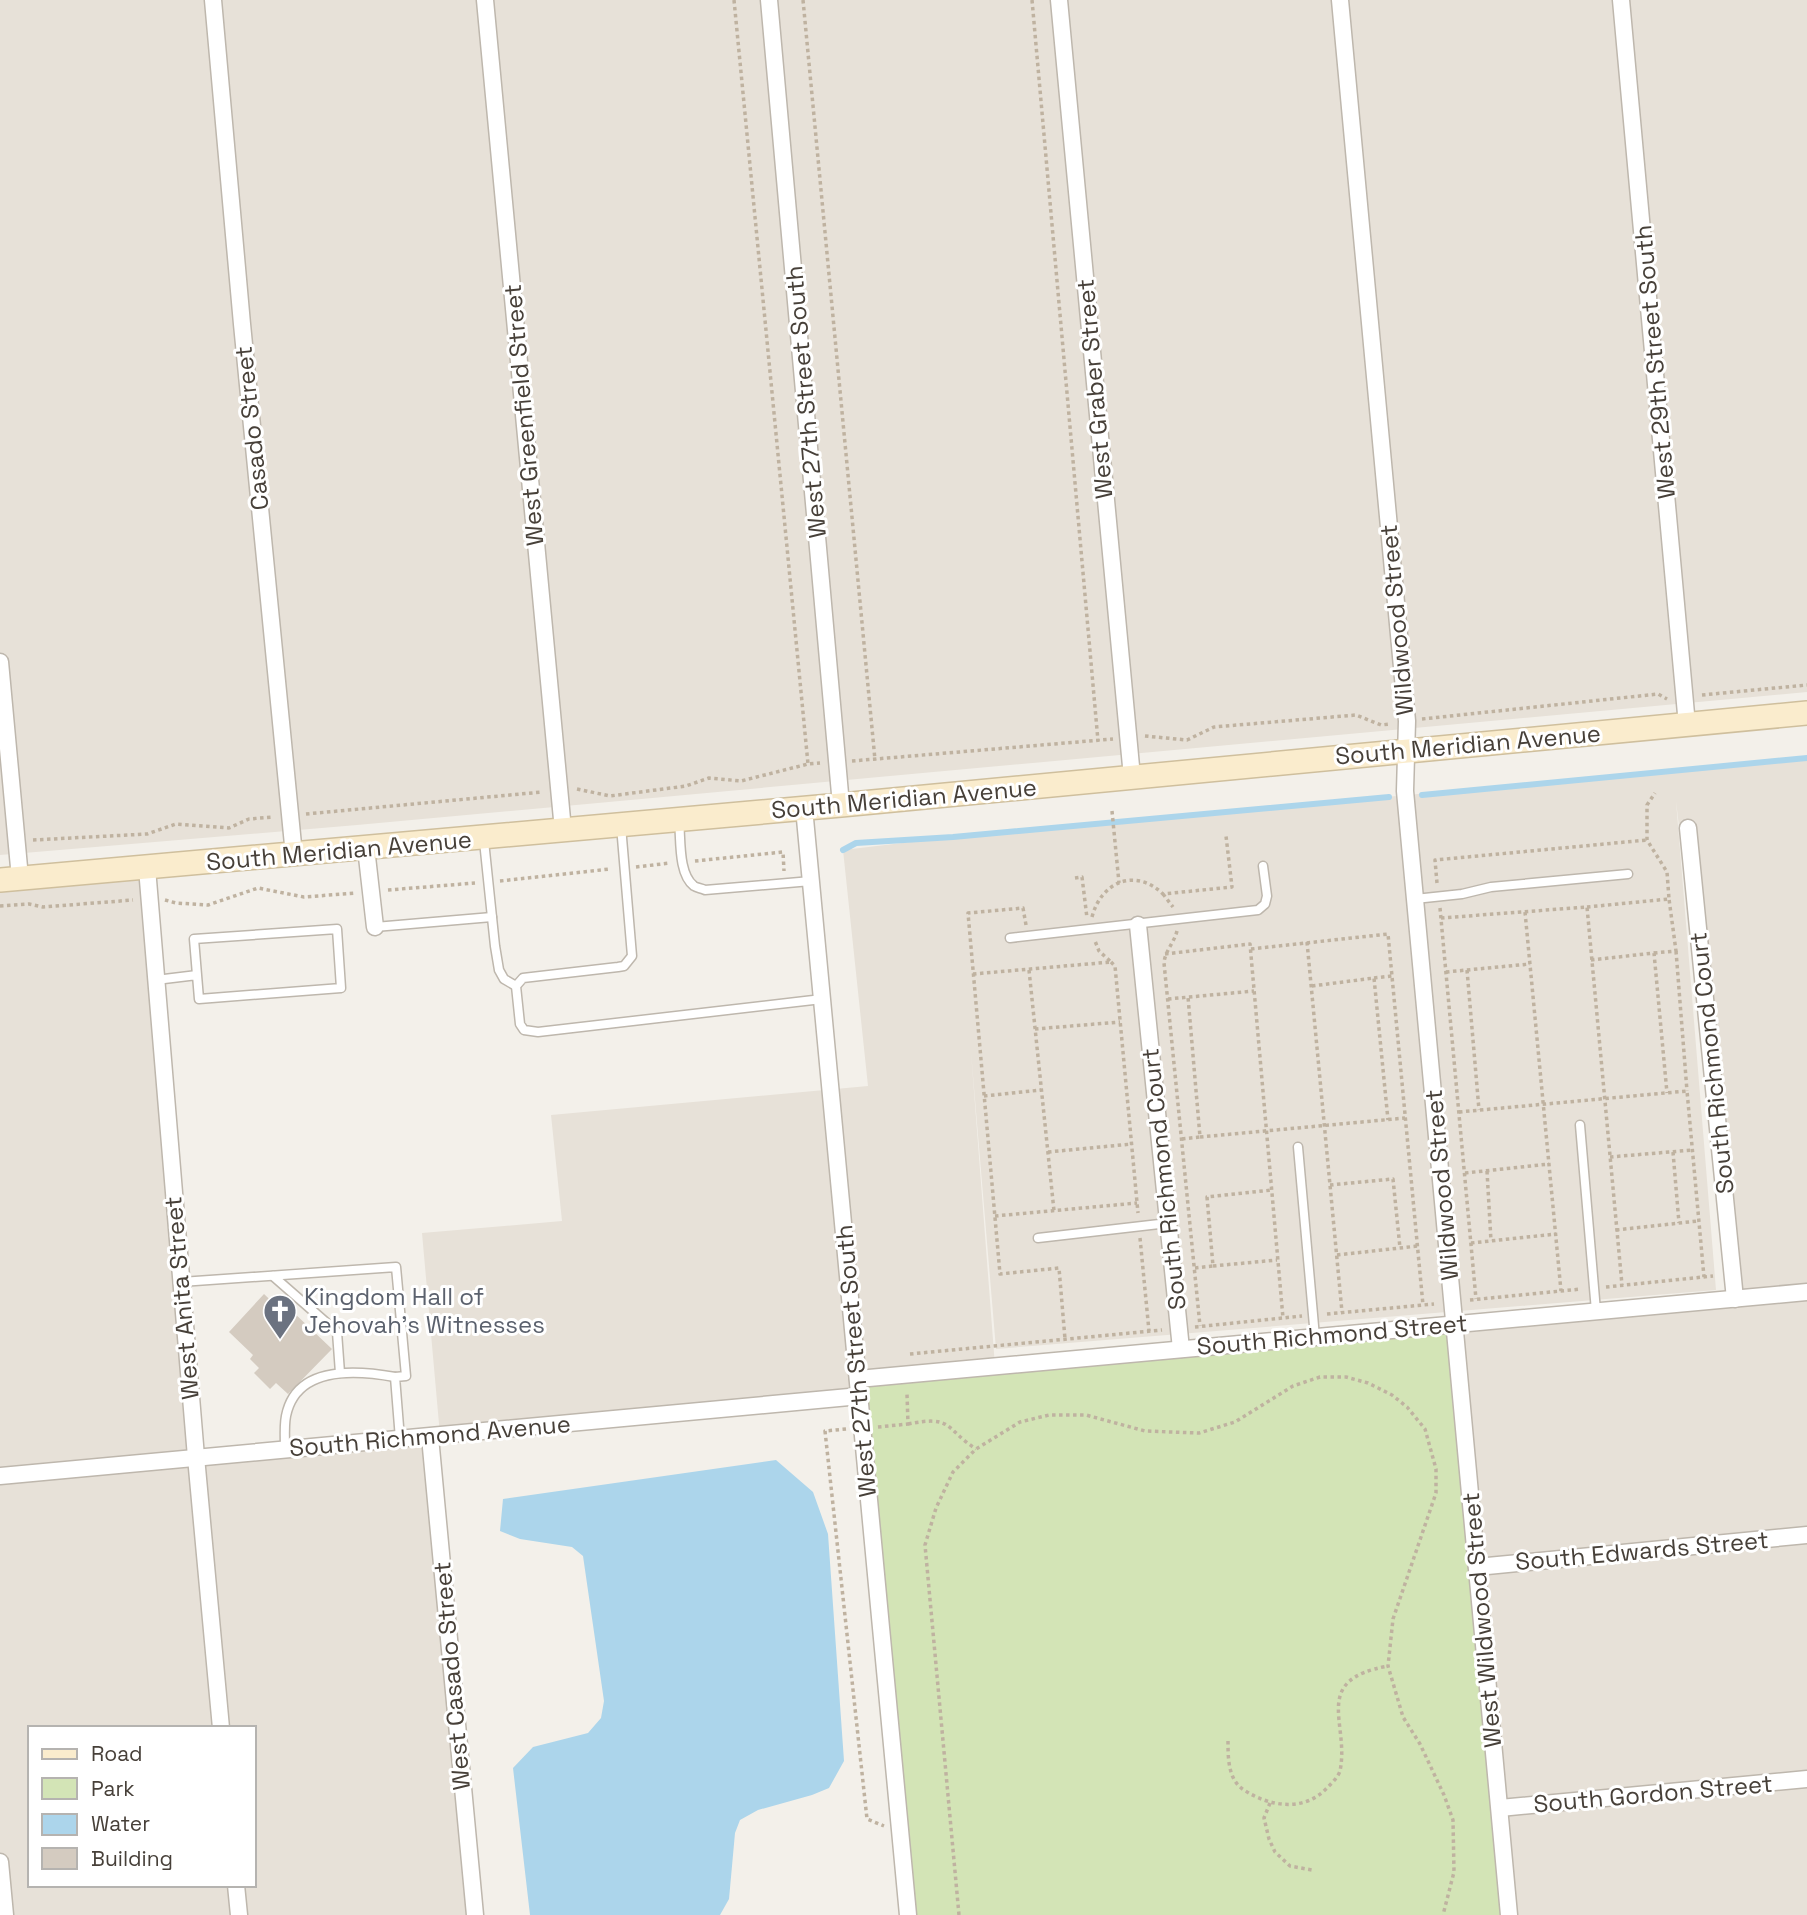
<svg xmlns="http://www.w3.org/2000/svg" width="1807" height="1915" font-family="'Space Grotesk',sans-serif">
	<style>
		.residential { fill: #e7e1d8; fill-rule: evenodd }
		.green { fill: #d3e4b6 }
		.water { fill: #acd5eb }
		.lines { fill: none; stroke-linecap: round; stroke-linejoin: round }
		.stream { stroke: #acd5eb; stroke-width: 6 }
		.building { fill: #d4cbc0 }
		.lane-casing { stroke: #beb7ad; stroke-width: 11 }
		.street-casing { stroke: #beb7ad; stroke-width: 19 }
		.secondary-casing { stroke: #cfbf9d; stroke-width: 26 }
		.path { stroke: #bfb2a0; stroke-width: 3.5; stroke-dasharray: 3.5 3.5; stroke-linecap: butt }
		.lane { stroke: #fff; stroke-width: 8 }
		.street { stroke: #fff; stroke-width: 16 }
		.secondary { stroke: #faeccd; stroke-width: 23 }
		.labels { text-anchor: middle; stroke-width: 6; stroke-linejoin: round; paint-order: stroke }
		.street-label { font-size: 24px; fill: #474039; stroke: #fff }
		.worship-label { font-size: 24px; fill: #5b616d; stroke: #fff; text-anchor: start }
	</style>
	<rect width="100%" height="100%" fill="#f3f0ea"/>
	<g class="residential">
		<path d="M0,0h1807v692l-1450,133 -357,30z"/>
		<path d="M1807,758v1157h-298l-54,-591 280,-26 -59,-497 40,489 -720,59 -25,-297 24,314 -135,30 -420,39 -18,-202 140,-12 -11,-106 317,-29 -25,-236 110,-13z"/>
		<path d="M147,868l49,588 234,-19 45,478h-475v-1034zM30,1728h224v157h-224z"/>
	</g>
	<path class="green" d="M1455,1324l54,591h-600l-51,-536z"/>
	<path class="water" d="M776,1460l37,32 15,42 16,227 -15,27 -17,7 -54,15 -18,10 -5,13 -6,66 -9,16h-190l-17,-147 20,-21 55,-14 13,-15 3,-17 -21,-145 -11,-9 -52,-8 -20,-8 3,-32z"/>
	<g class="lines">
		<g class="stream">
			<path d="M1422,795l385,-37"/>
			<path d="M843,850l13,-7 97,-6 436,-40"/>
		</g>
	</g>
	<path class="building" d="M264,1294l23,22 5,-5 40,38 -44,45 -12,-11 -6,6 -16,-16 5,-5 -9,-9 3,-4 -24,-23z"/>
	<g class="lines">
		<defs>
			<g id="lane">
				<path d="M679,821c2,18 -1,53 15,65 3,2 7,2 11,4l106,-9"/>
				<path d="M621,826l11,130 -8,10 -6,1 -95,11 -7,8 4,38 4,6 14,2 284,-33"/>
				<path d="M484,841l11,105 4,24 5,9 12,7"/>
				<path d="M1415,899l47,-5 29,-7 137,-13"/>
				<path d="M375,927l117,-10"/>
				<path d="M1010,938l248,-28 7,-6 2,-8 -4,-30"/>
				<path d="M156,980l41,-5 2,24 142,-11 -4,-59 -143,10 3,36"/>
				<path d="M1580,1125l16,186"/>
				<path d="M1298,1147l17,190"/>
				<path d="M1038,1238l130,-15"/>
				<path d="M273,1276l64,56 3,41"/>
				<path d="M181,1282l215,-15 10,109 -11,1 5,62"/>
				<path d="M285,1449c0,-11 -1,-23 1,-33 10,-51 71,-46 109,-39"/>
			</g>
			<g id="street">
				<path d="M213,0l29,324 52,531"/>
				<path d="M485,0l78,830"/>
				<path d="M769,0l72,805"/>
				<path d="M1059,0l73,777"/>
				<path d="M1340,0l67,721 -2,70 104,1124"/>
				<path d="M1621,0l66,725"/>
				<path d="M0,662l20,216"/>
				<path d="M804,808l104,1107"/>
				<path d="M1688,828l47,471"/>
				<path d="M366,848l9,79"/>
				<path d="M147,868l49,589 25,271"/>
				<path d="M1138,925l43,424"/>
				<path d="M858,1379l949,-87"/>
				<path d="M430,1437l45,478"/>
				<path d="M0,1476l860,-80"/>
				<path d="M1477,1567l330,-32"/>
				<path d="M1500,1808l307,-29"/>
				<path d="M0,1862l5,53"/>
				<path d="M236,1885l3,30"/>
			</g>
			<path id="secondary" d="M0,880l841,-75 966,-92"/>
		</defs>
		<use href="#lane" class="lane-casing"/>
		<use href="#street" class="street-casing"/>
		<use href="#secondary" class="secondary-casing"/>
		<g class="path">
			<path d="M734,0l74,764"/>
			<path d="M803,0l72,760"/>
			<path d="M1032,0l66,741"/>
			<path d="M1702,695l105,-10"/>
			<path d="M1422,719l236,-25 9,5"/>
			<path d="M1145,736l42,4 27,-13 142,-12 25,10 9,-1"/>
			<path d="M852,761l261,-22"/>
			<path d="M577,789l33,7 76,-10 23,-8 32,3 67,-17 12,-1"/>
			<path d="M1112,811l7,72"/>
			<path d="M306,814l236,-22"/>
			<path d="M33,840l114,-6 29,-10 53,4 20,-9 24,-2"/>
			<path d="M695,861l88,-9 1,19"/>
			<path d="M636,867l34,-4"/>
			<path d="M1075,878l7,-1 5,41"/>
			<path d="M500,881l110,-12"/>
			<path d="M1437,883l-2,-23 212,-20"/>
			<path d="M388,890l87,-7"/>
			<path d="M1163,894l10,13"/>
			<path d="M165,900l11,3 32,2 50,-17 46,9 52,-4"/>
			<path d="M0,906l29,-2 14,3 90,-7"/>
			<path d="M1587,907l82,-8 -2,-27 -20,-32v-35l8,-12"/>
			<path d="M1440,908l36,391"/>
			<path d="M1525,912l36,379"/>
			<path d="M1092,917c9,-35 43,-50 71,-23l69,-7 -6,-51"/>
			<path d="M1441,918l146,-11 35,378"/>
			<path d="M1026,925l-3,-17 -55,5 32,361 59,-6 6,71"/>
			<path d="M1177,931c-3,12 -12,20 -13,32l36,363"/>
			<path d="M1307,942l35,370"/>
			<path d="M1251,949l137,-15 35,371"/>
			<path d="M1676,951l11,140"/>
			<path d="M1654,953l22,-2 -7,-52"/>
			<path d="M1165,954l85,-10 33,374"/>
			<path d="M1591,960l63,-7 13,140"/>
			<path d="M1111,962l4,4 23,247"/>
			<path d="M1029,970l25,241"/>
			<path d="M1467,970l12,140"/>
			<path d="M1446,972l84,-8"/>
			<path d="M973,974l138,-12 -12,-11 -4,-10"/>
			<path d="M1374,978l18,-2"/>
			<path d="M1312,986l62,-8 14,142"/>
			<path d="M1168,999l86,-8"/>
			<path d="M1035,1029l85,-7"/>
			<path d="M984,1096l57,-6"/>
			<path d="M1459,1112l228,-21 17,186"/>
			<path d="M1200,1137l205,-19"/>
			<path d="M1182,1139l18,-2 -12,-140"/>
			<path d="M1048,1152l84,-8"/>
			<path d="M1673,1152l6,71"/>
			<path d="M1610,1157l83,-7"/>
			<path d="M1487,1171l4,70"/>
			<path d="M1465,1173l84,-9"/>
			<path d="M1330,1185l63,-6 7,69"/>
			<path d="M995,1216l142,-13"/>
			<path d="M1616,1230l82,-9"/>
			<path d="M1140,1238l9,93"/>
			<path d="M1471,1243l85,-9"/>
			<path d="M1337,1255l81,-9"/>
			<path d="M1213,1266l64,-6"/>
			<path d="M1195,1268l18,-2 -6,-69 65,-7"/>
			<path d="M1606,1287l107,-11"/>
			<path d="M1470,1300l111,-11"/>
			<path d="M1327,1314l107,-10"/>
			<path d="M1195,1327l107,-11"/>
			<path d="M910,1354l252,-24"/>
			<path d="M908,1424c45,-9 36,4 68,25"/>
			<path d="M878,1427l30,-3 -1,-30"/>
			<path d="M846,1429l-21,2 42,388 17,7"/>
			<path d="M1228,1741c0,17 0,39 16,49 26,17 60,22 83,-2 5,-5 11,-11 13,-17 10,-48 -30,-91 48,-105"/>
			<path d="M1270,1803l-6,15 5,21 6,13 15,14 22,4"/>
			<path d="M959,1915l-34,-370 11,-37 17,-36 23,-23 44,-27 29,-7h37l59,16 54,2 36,-11 58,-36 27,-9h26l22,6 24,12 15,12 18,22 11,40v24l-43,126 -5,47 15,51 17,27 24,51 9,25 1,52 -11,43"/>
		</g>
		<use href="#lane" class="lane"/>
		<use href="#street" class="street"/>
		<use href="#secondary" class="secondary"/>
	</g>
	<defs>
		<symbol id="church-pin" viewBox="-11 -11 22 30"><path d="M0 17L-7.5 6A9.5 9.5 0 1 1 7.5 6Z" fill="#6b7280" stroke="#fff"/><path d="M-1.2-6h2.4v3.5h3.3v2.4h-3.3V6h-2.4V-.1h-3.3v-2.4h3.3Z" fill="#fff"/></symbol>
	</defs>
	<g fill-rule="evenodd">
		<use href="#church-pin" x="261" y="1292" width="38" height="52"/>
	</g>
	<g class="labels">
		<g class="street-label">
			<text transform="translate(1655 362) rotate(-95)" y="8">West 29th Street South</text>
			<text transform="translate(1095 389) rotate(-95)" y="8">West Graber Street</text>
			<text transform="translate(806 402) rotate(-95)" y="8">West 27th Street South</text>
			<text transform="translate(524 415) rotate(-95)" y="8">West Greenfield Street</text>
			<text transform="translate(252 428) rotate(-96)" y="8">Casado Street</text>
			<text transform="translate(1397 620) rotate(-95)" y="8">Wildwood Street</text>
			<text transform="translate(1468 745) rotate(-5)" y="8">South Meridian Avenue</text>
			<text transform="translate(904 799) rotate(-5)" y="8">South Meridian Avenue</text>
			<text transform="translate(339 851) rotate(-5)" y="8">South Meridian Avenue</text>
			<text transform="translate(1712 1063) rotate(-96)" y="8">South Richmond Court</text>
			<text transform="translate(1164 1179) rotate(-96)" y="8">South Richmond Court</text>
			<text transform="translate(1442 1185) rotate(-95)" y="8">Wildwood Street</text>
			<text transform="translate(182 1298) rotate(-95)" y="8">West Anita Street</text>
			<text transform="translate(1332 1335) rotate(-5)" y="8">South Richmond Street</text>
			<text transform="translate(856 1361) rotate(-95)" y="8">West 27th Street South</text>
			<text transform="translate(430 1436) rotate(-5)" y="8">South Richmond Avenue</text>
			<text transform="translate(1642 1551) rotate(-5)" y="8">South Edwards Street</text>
			<text transform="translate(1482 1620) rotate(-95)" y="8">West Wildwood Street</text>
			<text transform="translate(452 1676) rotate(-95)" y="8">West Casado Street</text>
			<text transform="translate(1653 1794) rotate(-5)" y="8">South Gordon Street</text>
		</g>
		<g class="worship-label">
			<text x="304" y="1305">Kingdom Hall of<tspan x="304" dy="28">Jehovah's Witnesses</tspan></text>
		</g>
	</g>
	<rect x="28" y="1726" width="228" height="161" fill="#ffffff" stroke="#b5b3b0" stroke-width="2"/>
	<rect x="42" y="1749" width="35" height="10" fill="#faeccd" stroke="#b5b3b0" stroke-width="2"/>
	<text x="91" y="1761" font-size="21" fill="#474039">Road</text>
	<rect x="42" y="1778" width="35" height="21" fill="#d3e4b6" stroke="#b5b3b0" stroke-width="2"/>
	<text x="91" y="1796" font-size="21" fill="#474039">Park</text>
	<rect x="42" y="1814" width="35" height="21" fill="#acd5eb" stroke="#b5b3b0" stroke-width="2"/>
	<text x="91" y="1831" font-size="21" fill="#474039">Water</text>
	<rect x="42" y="1848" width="35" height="21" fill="#d4cbc0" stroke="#b5b3b0" stroke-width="2"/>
	<text x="91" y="1866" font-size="21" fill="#474039">Building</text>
</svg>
